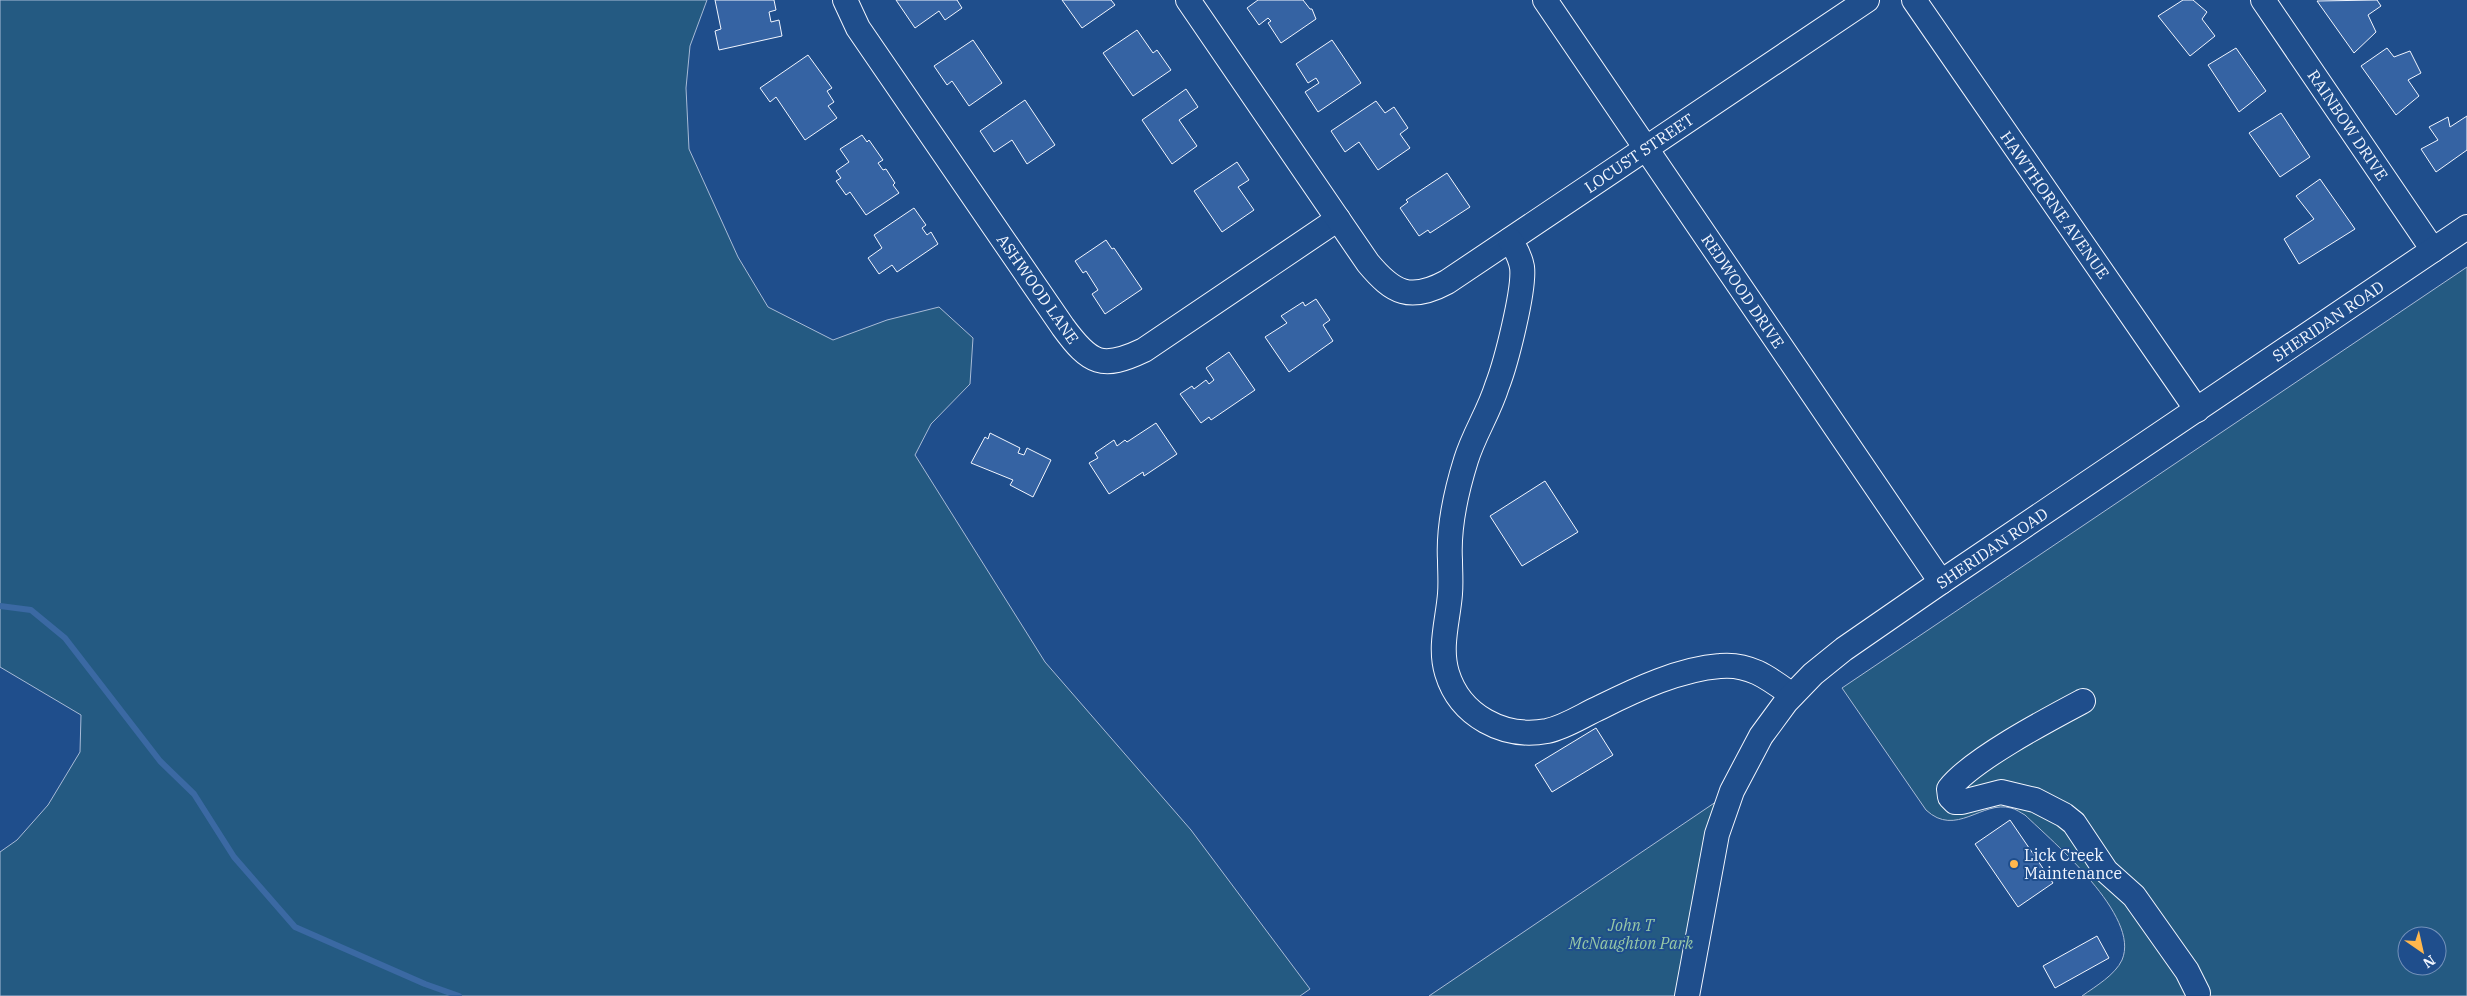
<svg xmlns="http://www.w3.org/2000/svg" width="2467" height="996" font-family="'IBM Plex Serif',serif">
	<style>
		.green { fill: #245a82; stroke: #a8bbd7; fill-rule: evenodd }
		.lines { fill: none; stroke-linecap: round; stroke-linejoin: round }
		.stream { stroke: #3b69a3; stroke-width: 6 }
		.building { fill: #3563a3; stroke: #f2f6ff }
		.minor-casing { stroke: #f2f6ff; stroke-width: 26 }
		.minor { stroke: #1f4e8c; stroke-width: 24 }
		.poi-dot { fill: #ffb74d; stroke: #1f4e8c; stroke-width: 2 }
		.labels { text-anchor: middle; stroke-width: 4; stroke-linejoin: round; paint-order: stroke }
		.street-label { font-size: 16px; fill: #f2f6ff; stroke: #1f4e8c }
		.poi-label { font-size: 16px; fill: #f2f6ff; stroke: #1f4e8c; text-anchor: start }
		.park-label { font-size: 16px; font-style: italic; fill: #97c8a6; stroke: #1f4e8c }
	</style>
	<rect width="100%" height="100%" fill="#1f4e8c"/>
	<g class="green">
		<path d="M0,0h707l-17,46 -4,42 3,61 49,108 30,50 65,33 54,-20 52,-13 34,31 -3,46 -39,40 -16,31 130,207 146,168 119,159 -10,7h-1300v-144l17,-12 31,-35 32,-53 1,-37 -81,-48z"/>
		<path d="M2467,267v729h-385c14,-10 33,-21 40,-36 19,-44 -69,-118 -97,-145 -4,-2 -9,-6 -14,-7 -29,-8 -55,30 -85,2l-84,-122zM2407,936h30v30h-30z"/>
		<path d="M1732,791l-53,205h-250z"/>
	</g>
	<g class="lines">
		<path class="stream" d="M0,606l31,4 34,28 95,123 34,33 40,63 61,70 130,57 34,12"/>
	</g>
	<g class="building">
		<path d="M715,0h59l2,10 -7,2 2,10 8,-2 3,16 -63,14 -4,-19 6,-2z"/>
		<path d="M896,0h61l5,8 -17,12 -6,-9 -24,17z"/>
		<path d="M1062,0h49l4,5 -33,23z"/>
		<path d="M1258,0h45l7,9h2l4,10 -35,24 -13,-20 3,-2 -3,-3 -9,7 -12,-17z"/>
		<path d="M2183,0h10l14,12 -5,7 13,17 -25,20 -32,-40z"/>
		<path d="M2377,0l4,6 -13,9 8,17 -22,21 -37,-52z"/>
		<path d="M1137,30l16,23 4,-3 14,20 -38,26 -30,-43z"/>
		<path d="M973,40l29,43 -33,23 -17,-25 -5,4 -13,-19z"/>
		<path d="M1332,40l29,43 -43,29 -13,-20 14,-9 -3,-5 -8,5 -12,-19z"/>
		<path d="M2236,48l30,43 -27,21 -31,-47z"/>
		<path d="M2387,48l7,9 16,-6 11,22 -13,7 11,16 -23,19 -35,-49z"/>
		<path d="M808,55l24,33 -5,3 7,11 -6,4 9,12 -32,22 -29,-43 -6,5 -10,-14z"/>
		<path d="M1186,89l12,18 -19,13 18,26 -25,18 -30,-44z"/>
		<path d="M1025,100l30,45 -28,19 -15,-24 -18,12 -14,-21z"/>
		<path d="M1376,101l9,12 9,-6 14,21 -8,6 10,14 -32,22 -19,-28 -14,10 -14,-21z"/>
		<path d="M2281,113l29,44 -30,20 -31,-44z"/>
		<path d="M2467,116v34l-31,22 -15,-23 17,-9 -9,-13 19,-10 2,10z"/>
		<path d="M862,135l5,7 2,-2 14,20 -5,3 5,7 3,-1 9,14 -2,2 6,8 -33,22 -16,-23 -4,3 -10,-14 5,-3 -5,-7 13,-9 -9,-13z"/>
		<path d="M1237,162l12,18 -11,7 16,23 -32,22 -28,-41z"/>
		<path d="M1447,173l23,34 -40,26 -2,-3 -9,6 -19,-28 8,-6 -2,-2z"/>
		<path d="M2320,179l35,50 -56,35 -15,-25 30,-20 -18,-23z"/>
		<path d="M914,208l12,17 -4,3 5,7 4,-3 7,12 -41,28 -5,-7 -13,9 -11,-16 14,-10 -8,-13z"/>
		<path d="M1106,240l6,9 2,-1 28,41 -37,25 -13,-20 6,-4 -12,-19 -3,2 -8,-12z"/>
		<path d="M1316,299l14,21 -7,5 10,16 -44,31 -24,-35 22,-14 -6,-7 22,-14 2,4z"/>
		<path d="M1229,352l26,38 -44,30 -2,-3 -8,6 -21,-29 12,-8 2,3 12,-9 3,4 5,-4 -8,-12z"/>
		<path d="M1156,423l21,31 -33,22 -1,-4 -34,22 -20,-31 9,-5 -3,-5 19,-13 3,6 8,-6 2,2z"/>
		<path d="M990,433l30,15 -2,5 6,2 3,-7 24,12 -18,37 -23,-12 3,-5 -42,-17 14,-26 3,2z"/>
		<path d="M1545,481l33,51 -56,34 -32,-50z"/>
		<path d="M1596,728l17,27 -61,37 -17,-27z"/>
		<path d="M2010,820l43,63 -35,24 -43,-63z"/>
		<path d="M2097,936l12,22 -54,30 -12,-22z"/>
	</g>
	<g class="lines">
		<defs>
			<g id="minor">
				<path d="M845,0l13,28 205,299c27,37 39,43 81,23l194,-131"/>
				<path d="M1188,0l180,263c25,30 42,39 79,19l420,-282"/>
				<path d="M1545,0l396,582"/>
				<path d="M1914,0l283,410"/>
				<path d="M2263,0l170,250"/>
				<path d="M1510,240c6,9 10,16 12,27 3,22 -16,96 -25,119 -8,26 -23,48 -31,74 -10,32 -18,66 -16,100 0,11 1,22 0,34 -2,26 -11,53 -3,79 13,43 57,66 100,58 19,-4 36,-16 54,-24 36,-18 79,-38 119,-41 30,-3 50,13 72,29"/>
				<path d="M2083,701c-34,18 -112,59 -134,88l1,8 5,5h7l39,-10 34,8 29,15 10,8 32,48 28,25 53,75 11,22"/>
				<path d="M1687,996l30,-162 15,-43 29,-55 25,-34 27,-28 31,-25 97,-67 526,-355"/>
			</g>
		</defs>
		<use href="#minor" class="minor-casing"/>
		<use href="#minor" class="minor"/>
	</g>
	<circle class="poi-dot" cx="2014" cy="864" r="5"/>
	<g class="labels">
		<g class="street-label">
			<text transform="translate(2348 125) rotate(56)" y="6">RAINBOW DRIVE</text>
			<text transform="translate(1639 153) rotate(-34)" y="6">LOCUST STREET</text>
			<text transform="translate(2055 205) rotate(55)" y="6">HAWTHORNE AVENUE</text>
			<text transform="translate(1038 289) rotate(55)" y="6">ASHWOOD LANE</text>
			<text transform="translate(1743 291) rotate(56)" y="6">REDWOOD DRIVE</text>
			<text transform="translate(2328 321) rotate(-34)" y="6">SHERIDAN ROAD</text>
			<text transform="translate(1992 548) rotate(-34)" y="6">SHERIDAN ROAD</text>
		</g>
		<g class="poi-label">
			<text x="2024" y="861">Lick Creek<tspan x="2024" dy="18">Maintenance</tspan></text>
		</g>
		<g class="park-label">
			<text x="1631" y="931">John T<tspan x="1631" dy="18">McNaughton Park</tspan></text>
		</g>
	</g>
	<g transform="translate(2422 951) rotate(146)"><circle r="24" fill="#1f4e8c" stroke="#7391ba"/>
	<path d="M0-4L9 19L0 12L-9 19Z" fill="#ffb74d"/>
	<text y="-8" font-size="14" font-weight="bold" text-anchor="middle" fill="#f2f6ff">N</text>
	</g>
</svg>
